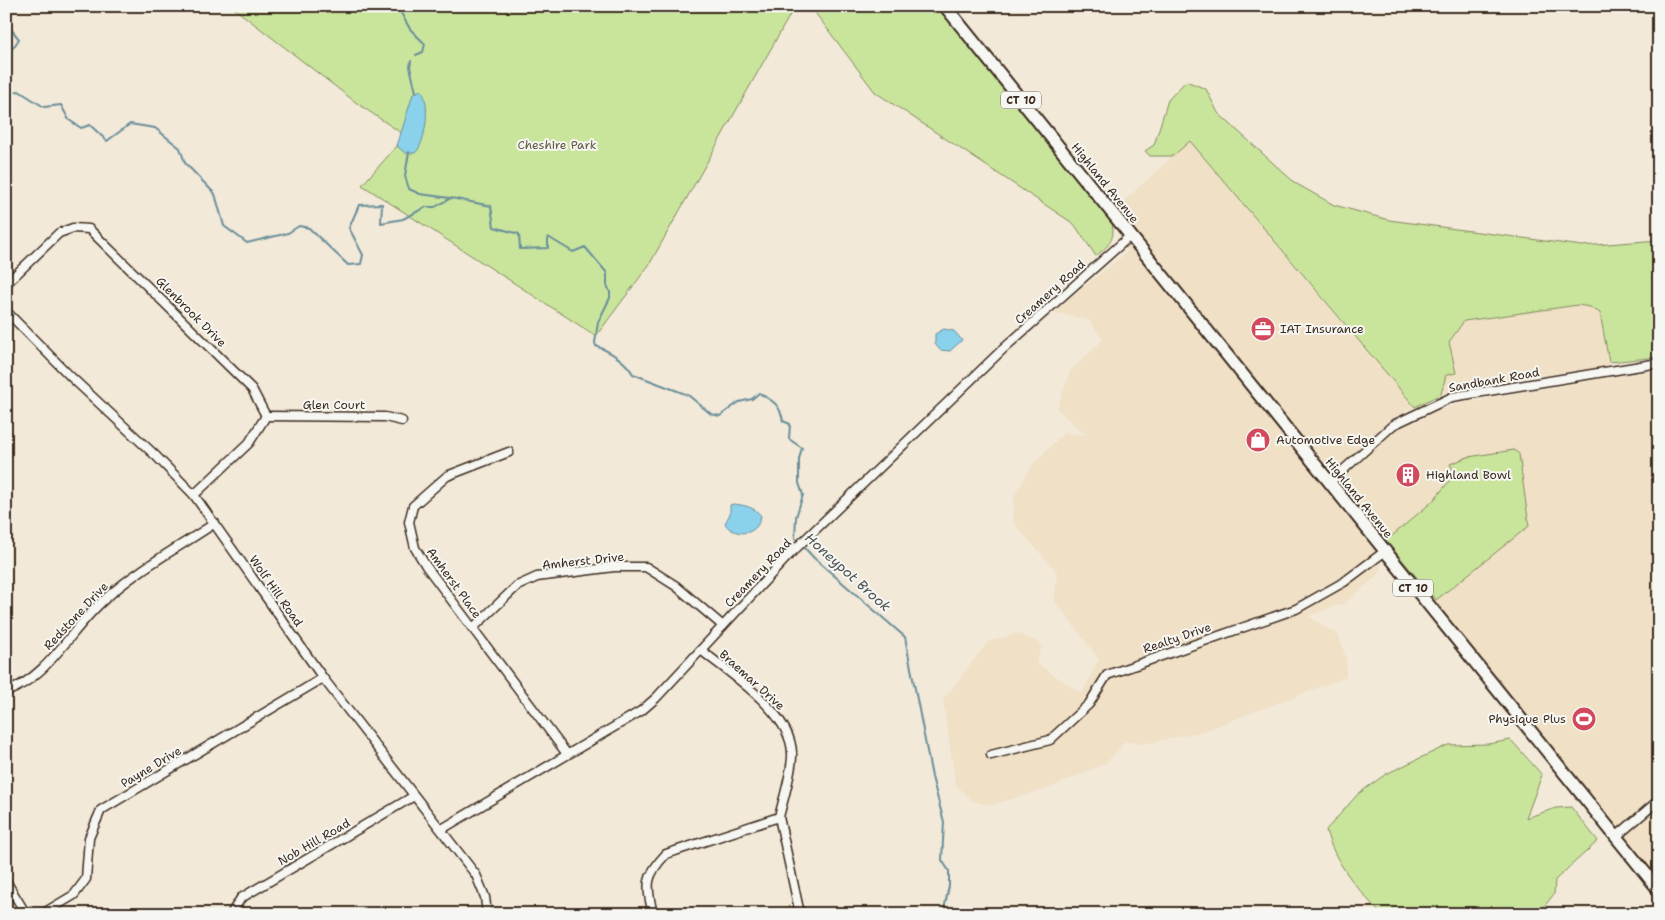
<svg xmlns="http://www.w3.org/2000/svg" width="1665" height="920" font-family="'Shantell Sans',sans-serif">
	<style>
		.built { fill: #efe0c6 }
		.green { fill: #c9e59c; stroke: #82885d }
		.water { fill: #8ad1ec; stroke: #6a8e9a }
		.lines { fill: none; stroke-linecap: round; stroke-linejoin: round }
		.stream { stroke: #6a8e9a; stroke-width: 2 }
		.minor-casing { stroke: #3b2a1e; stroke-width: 11 }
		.highway-casing { stroke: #3b2a1e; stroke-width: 15 }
		.minor { stroke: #f6f6f2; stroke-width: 8 }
		.highway { stroke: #f6f6f2; stroke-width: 11 }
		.labels { text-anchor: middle; stroke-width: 4; stroke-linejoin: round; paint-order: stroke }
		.shield { fill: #f6f6f2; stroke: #73675e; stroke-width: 1 }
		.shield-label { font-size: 11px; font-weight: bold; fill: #3b2a1e }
		.park-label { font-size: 12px; fill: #5e593e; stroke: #f6f6f2 }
		.street-label { font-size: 12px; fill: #3b2a1e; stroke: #f6f6f2 }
		.poi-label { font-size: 12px; fill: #3b2a1e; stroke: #f6f6f2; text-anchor: start }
		.water-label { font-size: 14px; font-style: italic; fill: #4f5452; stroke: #f6f6f2 }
	</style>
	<rect width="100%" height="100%" fill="#f2e9d8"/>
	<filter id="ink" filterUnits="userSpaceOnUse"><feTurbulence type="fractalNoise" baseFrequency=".02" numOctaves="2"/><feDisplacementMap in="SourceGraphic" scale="10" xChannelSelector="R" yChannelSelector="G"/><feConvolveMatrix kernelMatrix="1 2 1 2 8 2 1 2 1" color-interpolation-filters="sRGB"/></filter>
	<g filter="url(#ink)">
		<g class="built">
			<path d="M1190,141l110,132 115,134 -11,4 12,12 22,-13 28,-8 193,-33v512l-273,-340 -7,33 -34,29 -37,13 30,19 8,23v19l-142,54 -61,13 -17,-3 -20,22 -59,26 -57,16 -17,-4 -17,-16 -13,-85 45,-58 30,-9 24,12 -6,18 46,31 17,-35 -44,-58 2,-29 -44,-50 1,-25 19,-33 31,-31 22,2 -29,-26 14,-39 32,-30 -14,-20 -36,-8 74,-60 -12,-43z"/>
			<path d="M1578,305l12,2 10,6 9,50 -3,3 -152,23 -13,5 5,-19 10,-2 -7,-31 15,-21z"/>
		</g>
		<g class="green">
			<path d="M231,6h564l-146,259 -53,71 -234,-151 44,-49 -48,-32z"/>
			<path d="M810,6h126l176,218c4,16 -5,23 -16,32l-22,-32 -199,-132z"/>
			<path d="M1186,81l20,8 12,24 77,70 39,22 55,15 193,26 77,-6v117l-50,5 -9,-49 -10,-6 -12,-2 -114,16 -15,21 7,31 -10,2 -5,19 -26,13 -225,-266 -17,15h-23l-5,-5 9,-6 14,-45z"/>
			<path d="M1514,450l5,4 10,72 -93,74 -50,-59 47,-40 22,-27 -5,-10 18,-7z"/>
			<path d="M1511,740l31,35 -16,43 30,-10 15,-1 27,34 -43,39 -1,14 -16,20h-157c-23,-25 -46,-50 -55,-84l32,-36 28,-20 62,-29 40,-1z"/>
		</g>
		<g class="water">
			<path d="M421,90c10,11 5,54 -6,63h-10l-8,-7 16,-52z"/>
			<path d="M944,329l10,2 8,9 -12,11 -10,-1 -5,-6v-10z"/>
			<path d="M733,504c11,1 22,3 28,12 -1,4 -3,9 -5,11 -8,10 -27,6 -31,-4l5,-9v-9z"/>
		</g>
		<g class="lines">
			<g class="stream">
				<path d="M397,6l13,23 15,15 -2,8 -7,3"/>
				<path d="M6,23l13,16 -6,9 -7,1"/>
				<path d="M411,61l-1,6 6,25"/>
				<path d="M6,69l3,4 -3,13"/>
				<path d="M6,90l5,3 8,-2 25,16 17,-2 8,15 12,8 9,-3 17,16 23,-17 25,4 25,20 5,15 30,31 9,32 23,17 41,-10 11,-7 10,2 39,37 13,-1 2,-9 -14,-27 10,-23 23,-1 -1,19 22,-4 23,-12h9l16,-9 40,8 3,21 25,7 1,15 28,-1v-11l25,15 12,-5 22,26v12l3,7v6l-12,24 -3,21 1,3c15,6 29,14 37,28l55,21 23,19 9,2 19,-14 13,-3 7,-6c14,8 21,11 24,28l7,3 -1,15 13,9 -3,11v24l4,12 -7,22 -1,21 4,4"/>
				<path d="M409,152l-4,24 4,13 11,5 30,4"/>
				<path d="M802,545l12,13 91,79 27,140 12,45 -2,38 7,11v15l-6,28"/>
			</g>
			<defs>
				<g id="minor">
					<path d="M6,284l53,-51 14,-5 16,1 163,160 14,27"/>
					<path d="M6,311l64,65 86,80 38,39 129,183 153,197 9,22 2,17"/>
					<path d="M266,416l119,1 17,4"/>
					<path d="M509,452l-62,24 -34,30 -4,16 6,26 11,18 141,188"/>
					<path d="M1329,483l64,-58 59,-28 207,-34"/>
					<path d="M194,495l55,-52 17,-27"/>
					<path d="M473,628l44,-42 20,-9 77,-10h32l30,19 47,40"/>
					<path d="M701,650c29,24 90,62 91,103 1,16 -9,47 -13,64"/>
					<path d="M6,692c44,-16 65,-64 99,-93 33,-30 73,-51 110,-76"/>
					<path d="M991,755l59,-15 39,-36 18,-29 189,-66 48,-27 40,-30"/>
					<path d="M442,829l199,-118 15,-13 133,-143 213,-205 128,-114"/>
					<path d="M1617,836l42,-36"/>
					<path d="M6,881l20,33"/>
					<path d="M42,914l32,-19 12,-16 3,-41 12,-28 222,-132"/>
					<path d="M231,914l10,-16 173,-102"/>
					<path d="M653,914c-7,-29 -8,-38 13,-60l113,-37 21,97"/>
				</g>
				<path id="highway" d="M945,6l714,884"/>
			</defs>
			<use href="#minor" class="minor-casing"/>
			<use href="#highway" class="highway-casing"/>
			<use href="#minor" class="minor"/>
			<use href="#highway" class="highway"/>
		</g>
	</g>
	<defs>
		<symbol id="office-disc" viewBox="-11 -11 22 22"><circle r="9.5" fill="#d1495b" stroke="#f6f6f2"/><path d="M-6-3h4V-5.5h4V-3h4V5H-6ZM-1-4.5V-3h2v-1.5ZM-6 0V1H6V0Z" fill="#fff"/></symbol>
		<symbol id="shop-disc" viewBox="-11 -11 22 22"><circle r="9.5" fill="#d1495b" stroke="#f6f6f2"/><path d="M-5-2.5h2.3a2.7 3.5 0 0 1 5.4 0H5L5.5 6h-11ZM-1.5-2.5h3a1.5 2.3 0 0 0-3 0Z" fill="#fff"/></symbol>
		<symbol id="building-disc" viewBox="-11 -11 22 22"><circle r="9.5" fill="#d1495b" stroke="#f6f6f2"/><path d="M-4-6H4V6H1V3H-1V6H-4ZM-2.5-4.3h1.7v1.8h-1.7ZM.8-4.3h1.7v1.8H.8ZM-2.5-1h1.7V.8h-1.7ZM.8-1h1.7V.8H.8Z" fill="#fff"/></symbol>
		<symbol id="stadium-disc" viewBox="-11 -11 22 22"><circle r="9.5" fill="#d1495b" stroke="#f6f6f2"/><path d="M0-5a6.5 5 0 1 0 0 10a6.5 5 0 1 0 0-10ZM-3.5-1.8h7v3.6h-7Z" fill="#fff"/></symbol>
	</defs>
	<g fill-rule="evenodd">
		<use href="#office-disc" x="1249" y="315" width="28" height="28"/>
		<use href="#shop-disc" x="1244" y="426" width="28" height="28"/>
		<use href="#building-disc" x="1394" y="461" width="28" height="28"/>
		<use href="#stadium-disc" x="1570" y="705" width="28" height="28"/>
	</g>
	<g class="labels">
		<g class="shield">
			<rect x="1001" y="91.5" width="40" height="17" rx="4"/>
			<rect x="1393" y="579.5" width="40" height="17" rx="4"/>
		</g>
		<g class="shield-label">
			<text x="1021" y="104">CT 10</text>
			<text x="1413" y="592">CT 10</text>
		</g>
		<g class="park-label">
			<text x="557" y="149">Cheshire Park</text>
		</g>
		<g class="street-label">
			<text transform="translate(1105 183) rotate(51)" y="4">Highland Avenue</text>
			<text transform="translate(1050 292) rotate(-42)" y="4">Creamery Road</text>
			<text transform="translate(191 312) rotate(45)" y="4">Glenbrook Drive</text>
			<text transform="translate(1494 380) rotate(-10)" y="4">Sandbank Road</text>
			<text x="334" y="409">Glen Court</text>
			<text transform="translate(1359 498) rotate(51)" y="4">Highland Avenue</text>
			<text transform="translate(583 561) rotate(-6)" y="4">Amherst Drive</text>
			<text transform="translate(758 573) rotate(-46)" y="4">Creamery Road</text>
			<text transform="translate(454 583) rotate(54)" y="4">Amherst Place</text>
			<text transform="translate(276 591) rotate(55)" y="4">Wolf Hill Road</text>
			<text transform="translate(76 616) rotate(-47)" y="4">Redstone Drive</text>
			<text transform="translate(1177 638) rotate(-19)" y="4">Realty Drive</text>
			<text transform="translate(752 680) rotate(42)" y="4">Braemar Drive</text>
			<text transform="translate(151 767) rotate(-31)" y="4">Payne Drive</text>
			<text transform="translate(314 842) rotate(-30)" y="4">Nob Hill Road</text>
		</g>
		<g class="poi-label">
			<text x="1280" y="333">IAT Insurance</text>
			<text x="1276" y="444">Automotive Edge</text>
			<text x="1426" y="479">Highland Bowl</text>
			<text x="1566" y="723" text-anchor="end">Physique Plus</text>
		</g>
		<g class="water-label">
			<text transform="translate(848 572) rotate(42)" y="5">Honeypot Brook</text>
		</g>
	</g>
	<rect width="1665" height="920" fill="none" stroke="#f6f6f2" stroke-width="25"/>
	<rect x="12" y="12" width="1640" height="895" fill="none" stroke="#3b2a1e" stroke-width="2" filter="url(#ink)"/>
</svg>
